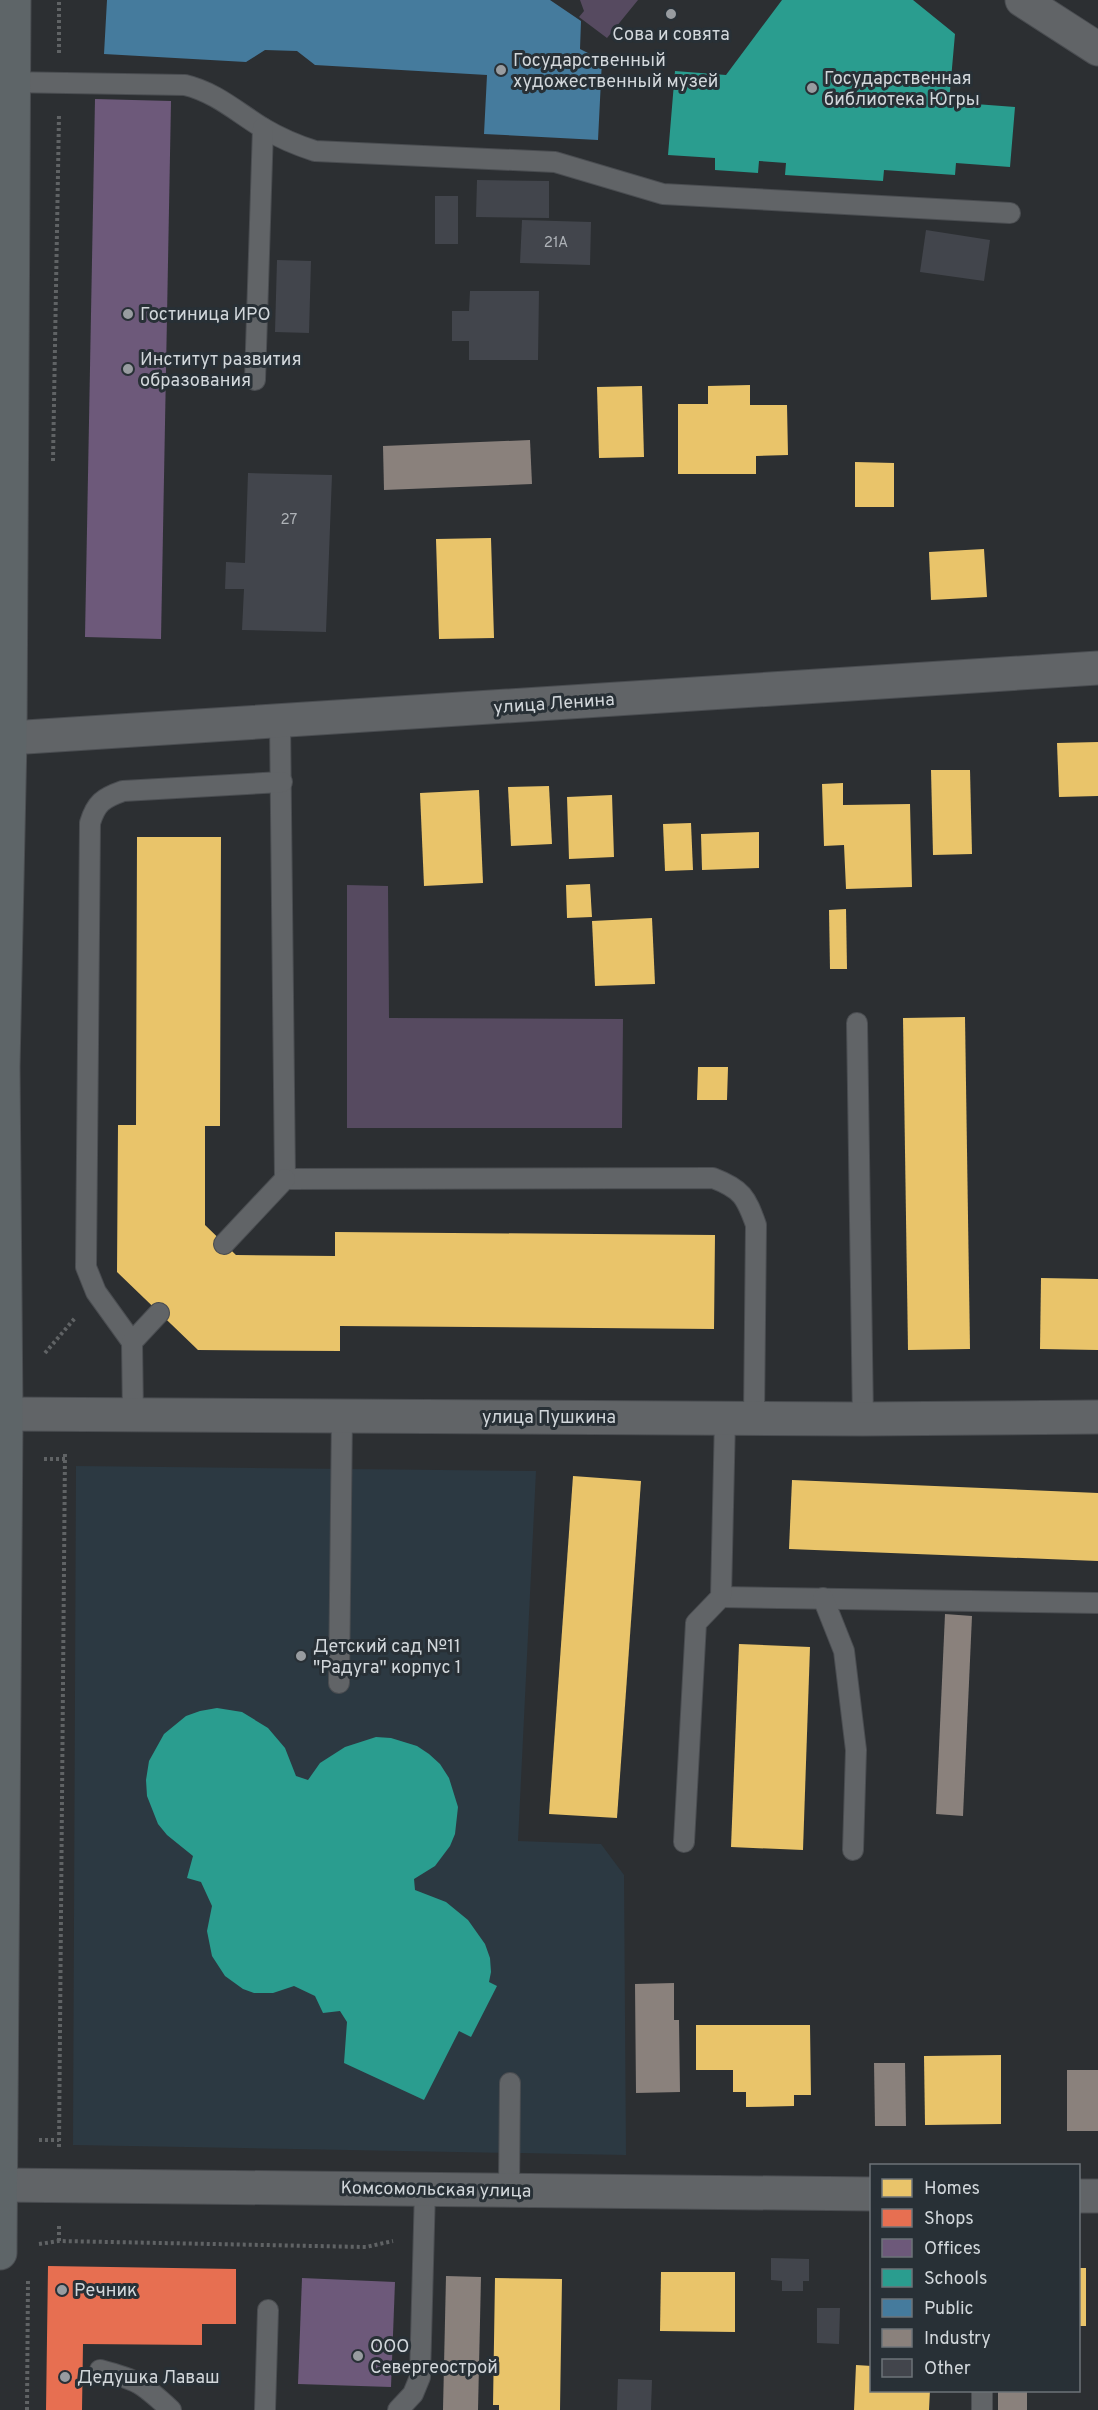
<svg xmlns="http://www.w3.org/2000/svg" width="1098" height="2410" font-family="Overpass,sans-serif">
	<style>
		.built { fill: #2c3942 }
		.green { fill: #564a60 }
		.homes { fill: #e9c46a }
		.shops { fill: #e76f51 }
		.offices { fill: #6d597a }
		.schools { fill: #2a9d8f }
		.public { fill: #457b9d }
		.industry { fill: #8a817c }
		.building { fill: #42454c }
		.lines { fill: none; stroke-linecap: round; stroke-linejoin: round }
		.lane-casing { stroke: #4a4d51; stroke-width: 22 }
		.street-casing { stroke: #4a4d51; stroke-width: 35 }
		.secondary-casing { stroke: #4a4d51; stroke-width: 35 }
		.path { stroke: #606365; stroke-width: 4; stroke-dasharray: 3 3; stroke-linecap: butt }
		.lane { stroke: #616467; stroke-width: 20 }
		.street { stroke: #616467; stroke-width: 33 }
		.secondary { stroke: #5e6568; stroke-width: 33 }
		.poi-dot { fill: #989ca0; stroke: #283036; stroke-width: 2 }
		.labels { text-anchor: middle; stroke-width: 6; stroke-linejoin: round; paint-order: stroke }
		.number-label { font-size: 15px; fill: #aeb2b7 }
		.poi-label { font-size: 18px; fill: #d2d7db; stroke: #283036; text-anchor: start }
		.street-label { font-size: 18px; fill: #d2d7db; stroke: #283036 }
	</style>
	<rect width="100%" height="100%" fill="#2c2f32"/>
	<path class="built" d="M76,1466l460,5 -18,370 83,3 23,31 2,280 -553,-10z"/>
	<g class="green">
		<path d="M580,0h58l-31,38 -28,-21 5,-6z"/>
		<path d="M347,885l41,1 1,132 234,1 -1,109h-275z"/>
	</g>
	<g class="homes">
		<path d="M750,385v20h37l1,50 -32,1v18h-78v-70h30v-18z"/>
		<path d="M642,386l2,71 -45,1 -2,-71z"/>
		<path d="M855,462l39,1v44h-39z"/>
		<path d="M491,538l3,100 -55,1 -3,-100z"/>
		<path d="M984,549l3,48 -56,3 -2,-48z"/>
		<path d="M1098,742v54l-39,1 -2,-54z"/>
		<path d="M931,770h39l2,84 -39,1z"/>
		<path d="M843,783v22l67,-1 2,83 -66,2 -2,-44 -20,1 -2,-62z"/>
		<path d="M549,786l3,58 -41,2 -3,-59z"/>
		<path d="M479,790l4,93 -59,3 -4,-93z"/>
		<path d="M612,795l2,62 -45,2 -2,-62z"/>
		<path d="M691,823l2,47 -28,1 -2,-47z"/>
		<path d="M759,832v36l-57,2 -1,-36z"/>
		<path d="M137,837h84l-1,289h-15v99l31,30 99,1v-24l380,3 -1,94 -374,-3v25l-142,-1 -81,-78 1,-147h18z"/>
		<path d="M590,884l2,33 -25,1 -1,-33z"/>
		<path d="M846,909l1,60h-17l-1,-59z"/>
		<path d="M652,918l3,66 -60,2 -3,-65z"/>
		<path d="M965,1017l5,332 -62,1 -5,-332z"/>
		<path d="M698,1067h30l-1,33h-30z"/>
		<path d="M1041,1278l57,1v71l-58,-1z"/>
		<path d="M573,1476l68,5 -24,337 -68,-4z"/>
		<path d="M792,1480l306,13v68l-309,-12z"/>
		<path d="M739,1644l71,3 -7,203 -72,-3z"/>
		<path d="M696,2025h114l1,70h-17v11l-48,1v-15h-13v-22h-37z"/>
		<path d="M1001,2055v69l-76,1 -1,-69z"/>
		<rect x="1078" y="2268" width="8" height="58"/>
		<path d="M661,2272h74v60l-75,-1z"/>
		<path d="M495,2278l67,1 -2,131h-61v-5h-6z"/>
		<path d="M856,2365l16,1v24h58l-1,20h-75z"/>
	</g>
	<path class="shops" d="M48,2266l188,3v55h-34v21l-119,-1 -1,66h-36z"/>
	<g class="offices">
		<path d="M95,99l76,2 -10,538 -76,-2z"/>
		<path d="M302,2278l93,4 -4,105 -93,-3z"/>
	</g>
	<g class="schools">
		<path d="M782,0h131l42,34 -6,68 66,5 -5,60 -54,-4 -1,12 -71,-5 -1,11 -98,-6 1,-12 -27,-2 -1,12 -43,-3v-12l-47,-3 7,-84 51,4z"/>
		<path d="M217,1708l25,4 26,16 17,20 11,28 12,4 12,-17 25,-16 31,-10 15,1 26,8 12,8 11,10 9,14 9,29 -3,27 -5,12 -15,20 -21,13 1,11 31,12 22,18 17,24 5,14 1,14 -2,10 8,4 -26,51 -12,-6 -35,69 -80,-37 3,-41 -7,-11 -17,2 -8,-17 -21,-10 -21,7h-19l-11,-4 -18,-13 -13,-20 -5,-25 5,-25 -11,-24 -14,-4 6,-22 -26,-21 -9,-11 -11,-28 -1,-16 3,-19 15,-27 22,-18 14,-5z"/>
	</g>
	<path class="public" d="M107,0h443l31,21 -1,28 22,11 -4,80 -114,-6 3,-59 -172,-10 -18,-14 -32,-1 -19,12 -142,-8z"/>
	<g class="industry">
		<path d="M530,440l2,44 -148,6 -1,-44z"/>
		<path d="M945,1614l27,2 -9,200 -27,-2z"/>
		<path d="M674,1983v37h5l1,72 -44,1 -1,-109z"/>
		<path d="M874,2063h31l1,63h-31z"/>
		<rect x="1067" y="2070" width="31" height="61"/>
		<path d="M446,2276l35,1 -3,133h-35z"/>
		<rect x="998" y="2390" width="29" height="20"/>
	</g>
	<g class="building">
		<path d="M477,180l72,1v37l-73,-1z"/>
		<rect x="435" y="196" width="23" height="48"/>
		<path d="M522,220l69,2 -1,43 -70,-2z"/>
		<path d="M926,230l64,10 -6,41 -64,-9z"/>
		<path d="M277,260l34,1 -2,72 -34,-1z"/>
		<path d="M470,291h69l-1,69h-69v-19h-17v-30h17z"/>
		<path d="M248,473l84,2 -6,157 -84,-2 2,-41h-19l1,-27 19,1z"/>
		<path d="M771,2258l38,1v22h-6v10h-21v-10l-11,-1z"/>
		<path d="M817,2308h23l-1,36 -22,-1z"/>
		<path d="M618,2379l34,1 -1,30h-34z"/>
	</g>
	<g class="lines">
		<defs>
			<g id="lane">
				<path d="M6,82l179,3c30,7 52,27 78,43 17,10 33,17 52,23l240,11 108,32 347,19"/>
				<path d="M255,380l8,-252"/>
				<path d="M280,721l5,458 428,-1c29,11 33,19 43,47l-2,193"/>
				<path d="M857,1023l6,396"/>
				<path d="M224,1244l61,-65"/>
				<path d="M132,1342l-36,-50 -10,-25 4,-444c6,-20 13,-25 33,-32l159,-9"/>
				<path d="M133,1415l-1,-73 27,-29"/>
				<path d="M721,1597l377,6"/>
				<path d="M823,1598l21,53 12,99 -3,100"/>
				<path d="M339,1683l3,-267"/>
				<path d="M684,1842l12,-219 25,-26 4,-179"/>
				<path d="M509,2190l1,-107"/>
				<path d="M100,2370c38,10 42,13 71,40"/>
				<path d="M265,2410l3,-100"/>
				<path d="M398,2410l15,-16 7,-17 5,-188"/>
				<path d="M982,2410v-20"/>
			</g>
			<g id="street">
				<path d="M1022,0l76,49"/>
				<path d="M10,738l1088,-70"/>
				<path d="M0,1414l863,5 235,-2"/>
				<path d="M1,2185l871,9"/>
				<path d="M1078,2196h20"/>
			</g>
			<path id="secondary" d="M0,2253l6,-839 -3,-347 7,-329 4,-738"/>
		</defs>
		<use href="#lane" class="lane-casing"/>
		<use href="#street" class="street-casing"/>
		<use href="#secondary" class="secondary-casing"/>
		<g class="path">
			<path d="M59,53v-53"/>
			<path d="M53,461l6,-346"/>
			<path d="M45,1353l30,-35"/>
			<path d="M44,1459h21"/>
			<path d="M39,2140h20"/>
			<path d="M59,2147l6,-695"/>
			<path d="M59,2241v-18"/>
			<path d="M39,2244l20,-3 307,6 27,-6"/>
			<path d="M27,2410l1,-130"/>
		</g>
		<use href="#lane" class="lane"/>
		<use href="#street" class="street"/>
		<use href="#secondary" class="secondary"/>
	</g>
	<g class="poi-dot">
		<circle cx="671" cy="14" r="6"/>
		<circle cx="501" cy="70" r="6"/>
		<circle cx="812" cy="88" r="6"/>
		<circle cx="128" cy="314" r="6"/>
		<circle cx="128" cy="369" r="6"/>
		<circle cx="301" cy="1656" r="6"/>
		<circle cx="62" cy="2290" r="6"/>
		<circle cx="358" cy="2356" r="6"/>
		<circle cx="65" cy="2377" r="6"/>
	</g>
	<g class="labels">
		<g class="number-label">
			<text x="556" y="247">21А</text>
			<text x="289" y="524">27</text>
		</g>
		<g class="poi-label">
			<text x="671" y="40" text-anchor="middle">Сова и совята</text>
			<text x="513" y="66">Государственный<tspan x="513" dy="21">художественный музей</tspan></text>
			<text x="824" y="84">Государственная<tspan x="824" dy="21">библиотека Югры</tspan></text>
			<text x="140" y="320">Гостиница ИРО</text>
			<text x="140" y="365">Институт развития<tspan x="140" dy="21">образования</tspan></text>
			<text x="313" y="1652">Детский сад №11<tspan x="313" dy="21">"Радуга" корпус 1</tspan></text>
			<text x="74" y="2296">Речник</text>
			<text x="370" y="2352">ООО<tspan x="370" dy="21">Севергеострой</tspan></text>
			<text x="77" y="2383">Дедушка Лаваш</text>
		</g>
		<g class="street-label">
			<text transform="translate(554 703) rotate(-4)" y="6">улица Ленина</text>
			<text x="549" y="1423">улица Пушкина</text>
			<text transform="translate(436 2189) rotate(1)" y="6">Комсомольская улица</text>
		</g>
	</g>
	<rect x="870" y="2164" width="210" height="228" fill="#283036" stroke="#6c7378" stroke-width="1.5"/>
	<rect x="882" y="2179" width="30" height="18" fill="#e9c46a" stroke="#6c7378" stroke-width="1.5"/>
	<text x="924" y="2194" font-size="18" fill="#d2d7db">Homes</text>
	<rect x="882" y="2209" width="30" height="18" fill="#e76f51" stroke="#6c7378" stroke-width="1.5"/>
	<text x="924" y="2224" font-size="18" fill="#d2d7db">Shops</text>
	<rect x="882" y="2239" width="30" height="18" fill="#6d597a" stroke="#6c7378" stroke-width="1.5"/>
	<text x="924" y="2254" font-size="18" fill="#d2d7db">Offices</text>
	<rect x="882" y="2269" width="30" height="18" fill="#2a9d8f" stroke="#6c7378" stroke-width="1.5"/>
	<text x="924" y="2284" font-size="18" fill="#d2d7db">Schools</text>
	<rect x="882" y="2299" width="30" height="18" fill="#457b9d" stroke="#6c7378" stroke-width="1.5"/>
	<text x="924" y="2314" font-size="18" fill="#d2d7db">Public</text>
	<rect x="882" y="2329" width="30" height="18" fill="#8a817c" stroke="#6c7378" stroke-width="1.5"/>
	<text x="924" y="2344" font-size="18" fill="#d2d7db">Industry</text>
	<rect x="882" y="2359" width="30" height="18" fill="#42454c" stroke="#6c7378" stroke-width="1.5"/>
	<text x="924" y="2374" font-size="18" fill="#d2d7db">Other</text>
</svg>
